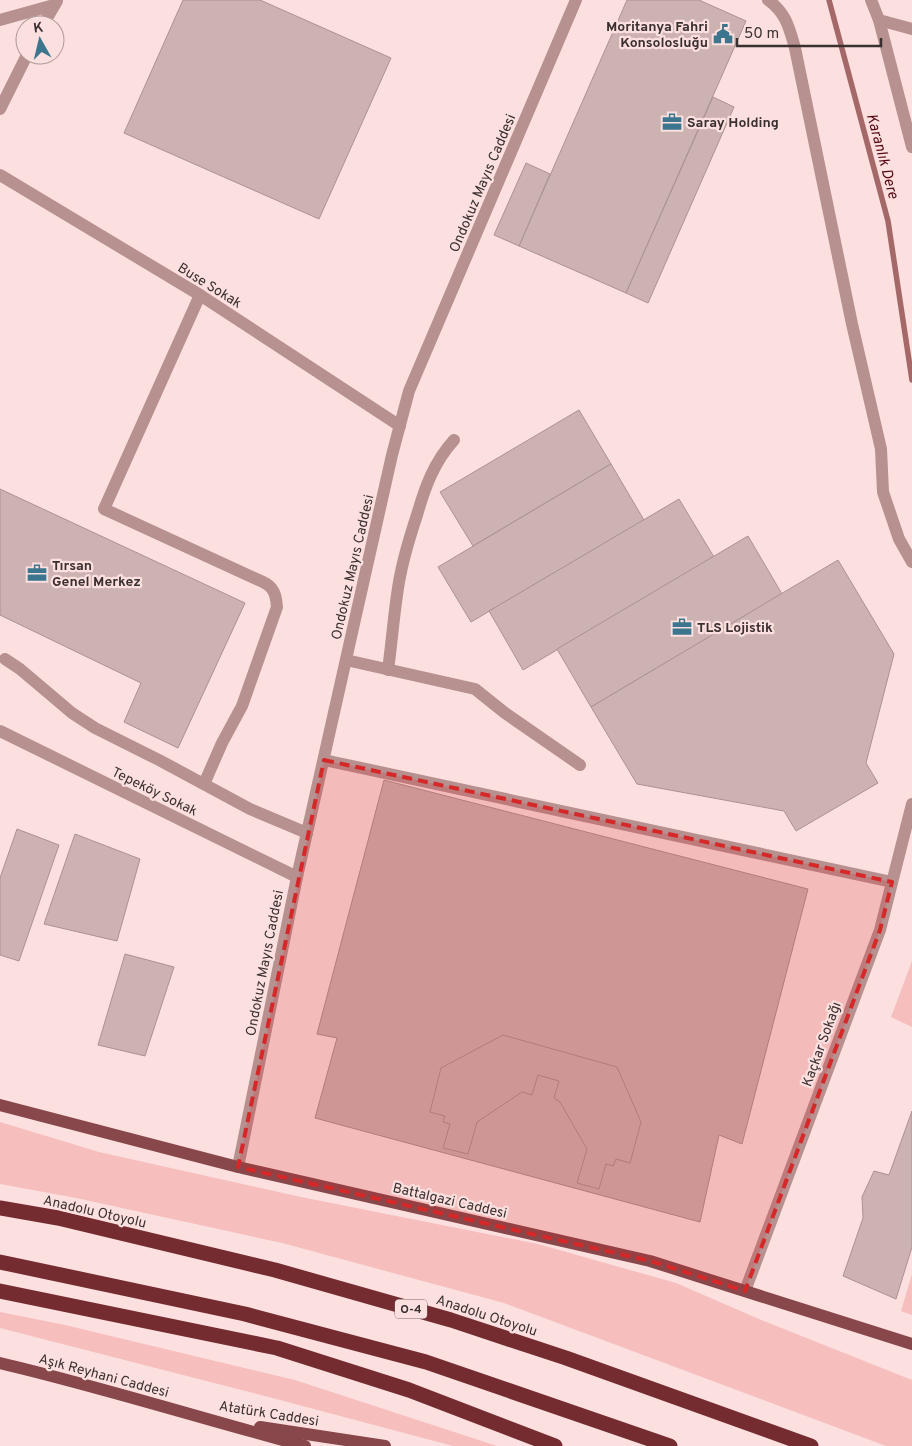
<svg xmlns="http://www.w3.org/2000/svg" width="912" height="1446" font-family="Overpass,sans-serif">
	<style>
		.grass { fill: #f7bebe }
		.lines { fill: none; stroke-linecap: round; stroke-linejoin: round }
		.stream { stroke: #a56869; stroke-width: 5.5 }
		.building { fill: #ccb2b1; stroke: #ab9292 }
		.minor { stroke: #b79090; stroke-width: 12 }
		.major { stroke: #88474a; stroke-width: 12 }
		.highway { stroke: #752c31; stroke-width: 15 }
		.marked { fill: #d62828; fill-opacity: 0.2; stroke: #d62828; stroke-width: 4; stroke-dasharray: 10 6; stroke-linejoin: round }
		.labels { text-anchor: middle; stroke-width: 4.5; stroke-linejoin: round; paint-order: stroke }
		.shield { fill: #fbe0df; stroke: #756564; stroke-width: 1 }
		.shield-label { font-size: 12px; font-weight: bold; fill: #3b3030 }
		.poi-label { font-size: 14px; font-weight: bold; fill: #3b3030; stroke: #fbe0df; text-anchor: start }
		.street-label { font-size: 14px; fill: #3b3030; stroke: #fbe0df }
		.water-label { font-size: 15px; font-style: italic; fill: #550916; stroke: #fbe0df }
	</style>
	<rect width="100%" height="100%" fill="#fbe0df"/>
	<g class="grass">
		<path d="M912,961v66l-21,-10z"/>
		<path d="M0,1122l99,30 202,45 237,47 138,39 83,36 153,61v66h-26l-382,-143 -222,-60 -206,-45 -76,-14z"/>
		<path d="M912,1274v41l-11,-4z"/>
		<path d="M0,1312l65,13 230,55 202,66h-44l-173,-46 -280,-72z"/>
	</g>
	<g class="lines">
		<path class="stream" d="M829,0l59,221 24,159"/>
	</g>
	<g class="building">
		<path d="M183,0h77l131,58 -72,161 -195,-86z"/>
		<path d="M627,0h72l47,21 -120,272 -107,-47z"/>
		<path d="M713,97l21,10 -86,196 -22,-10z"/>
		<path d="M526,163l24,11 -31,72 -25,-11z"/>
		<path d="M579,410l32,54 -138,82 -33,-54z"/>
		<path d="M611,464l33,56 -173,102 -33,-55z"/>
		<path d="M0,489l245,114 -67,145 -54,-26 17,-39 -141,-68z"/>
		<path d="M679,499l35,58 -191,113 -34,-59z"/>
		<path d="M748,536l34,58 -191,113 -34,-58z"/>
		<path d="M838,560l56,94 -28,109 12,20 -82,48 -12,-20 -147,-27 -46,-77z"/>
		<path d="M384,780l424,109 -66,255 -23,-9 -19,87 -385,-104 22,-80 -20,-4z"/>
		<path d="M17,829l42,16 -40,116 -19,-6v-77z"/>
		<path d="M75,834l65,25 -23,82 -73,-17z"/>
		<path d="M125,954l49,13 -29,89 -47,-11z"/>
		<path d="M503,1035l114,32 24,55 -11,41 -14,-4 -3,7 -7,-2 -7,25 -22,-6 10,-34 -27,-47 -6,-4 5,-17 -21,-6 -6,20 -10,-3 -45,30 -9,32 -25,-6 7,-24 -7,-2 2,-6 -15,-4 11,-44z"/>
		<path d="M912,1111v136l-16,52 -53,-23 20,-58 -1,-21 12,-26 15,4z"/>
	</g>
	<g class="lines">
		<g class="minor">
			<path d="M768,0c18,13 21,27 27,48l57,276 29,125 2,43 16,47 13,23"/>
			<path d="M871,0l8,20 33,9"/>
			<path d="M0,20l54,-15"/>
			<path d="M879,20l33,127"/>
			<path d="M43,25l14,-24"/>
			<path d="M0,109l27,-54"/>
			<path d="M0,175l200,120 200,131"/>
			<path d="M200,295l-96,214 159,73c11,5 13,13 14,25l-35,99 -20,37 -18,41"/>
			<path d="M5,659l15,10 52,44 23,15 64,32 91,49 57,24"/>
			<path d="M346,660l129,29 30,24 75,52"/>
			<path d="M388,670c4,-29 6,-59 11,-88 4,-23 11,-46 18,-67 8,-28 17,-53 37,-75"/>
			<path d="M0,731l297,146"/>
			<path d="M324,760l568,122"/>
			<path d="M238,1167l59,-290 95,-422 17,-64 167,-391"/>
			<path d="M745,1291l135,-361 32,-126"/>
		</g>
		<g class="major">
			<path d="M0,1105l238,62 412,94 262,83"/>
			<path d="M0,1363c102,24 203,56 305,83"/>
			<path d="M260,1427l125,19"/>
		</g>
		<g class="highway">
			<path d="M0,1208l58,10 217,52 176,50 115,38 245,88"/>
			<path d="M0,1262l245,52 181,48 244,84"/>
			<path d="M0,1291l277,57 132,42 146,56"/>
		</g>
	</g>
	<path class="marked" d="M324,760l568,122 -12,48 -135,361 -95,-30 -412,-94z"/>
	<defs>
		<symbol id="civic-bare" viewBox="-9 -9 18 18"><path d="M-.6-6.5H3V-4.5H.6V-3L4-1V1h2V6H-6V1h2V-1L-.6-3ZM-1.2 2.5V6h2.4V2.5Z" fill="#3b758e" stroke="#fbe0df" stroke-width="2.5" paint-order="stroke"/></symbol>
		<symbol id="office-bare" viewBox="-9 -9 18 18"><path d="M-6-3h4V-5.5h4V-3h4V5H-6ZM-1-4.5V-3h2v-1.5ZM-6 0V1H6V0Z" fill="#3b758e" stroke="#fbe0df" stroke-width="2.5" paint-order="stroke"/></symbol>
	</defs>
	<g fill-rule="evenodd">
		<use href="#civic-bare" x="709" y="20" width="28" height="28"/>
		<use href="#office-bare" x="658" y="108" width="28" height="28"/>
		<use href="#office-bare" x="23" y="559" width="28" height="28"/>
		<use href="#office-bare" x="668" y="613" width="28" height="28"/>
	</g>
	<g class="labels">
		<rect class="shield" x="395" y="1299.5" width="32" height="19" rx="4"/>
		<g class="shield-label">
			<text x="411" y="1313">O-4</text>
		</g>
		<g class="poi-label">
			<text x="708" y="31" text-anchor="end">Moritanya Fahri<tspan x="708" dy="16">Konsolosluğu</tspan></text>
			<text x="687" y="127">Saray Holding</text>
			<text x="52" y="570">Tırsan<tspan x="52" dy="16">Genel Merkez</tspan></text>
			<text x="697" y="632">TLS Lojistik</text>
		</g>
		<g class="street-label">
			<text transform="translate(482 183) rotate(-67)" y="5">Ondokuz Mayıs Caddesi</text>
			<text transform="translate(210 285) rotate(32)" y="5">Buse Sokak</text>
			<text transform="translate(352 567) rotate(-77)" y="5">Ondokuz Mayıs Caddesi</text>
			<text transform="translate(155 791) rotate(26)" y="5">Tepeköy Sokak</text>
			<text transform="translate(264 963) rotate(-79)" y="5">Ondokuz Mayıs Caddesi</text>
			<text transform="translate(821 1044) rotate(-70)" y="5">Kaçkar Sokağı</text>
			<text transform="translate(450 1200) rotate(13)" y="5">Battalgazi Caddesi</text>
			<text transform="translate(95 1211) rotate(13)" y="5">Anadolu Otoyolu</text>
			<text transform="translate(487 1315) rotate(18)" y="5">Anadolu Otoyolu</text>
			<text transform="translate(104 1375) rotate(15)" y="5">Aşık Reyhani Caddesi</text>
			<text transform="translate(269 1413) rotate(9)" y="5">Atatürk Caddesi</text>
		</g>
		<g class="water-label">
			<text transform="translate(883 156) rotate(75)" y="5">Karanlık Dere</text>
		</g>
	</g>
	<g transform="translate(40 40) rotate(352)"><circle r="24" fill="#fbe0df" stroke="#ae9a99"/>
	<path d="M0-4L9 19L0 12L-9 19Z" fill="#3b758e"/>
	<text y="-8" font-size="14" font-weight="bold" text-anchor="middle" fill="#3b3030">K</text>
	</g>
	<path d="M737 38v8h144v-8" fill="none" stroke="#3b3030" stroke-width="2.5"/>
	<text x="744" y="38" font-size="15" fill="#3b3030" stroke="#fbe0df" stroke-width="4" paint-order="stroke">50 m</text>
</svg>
